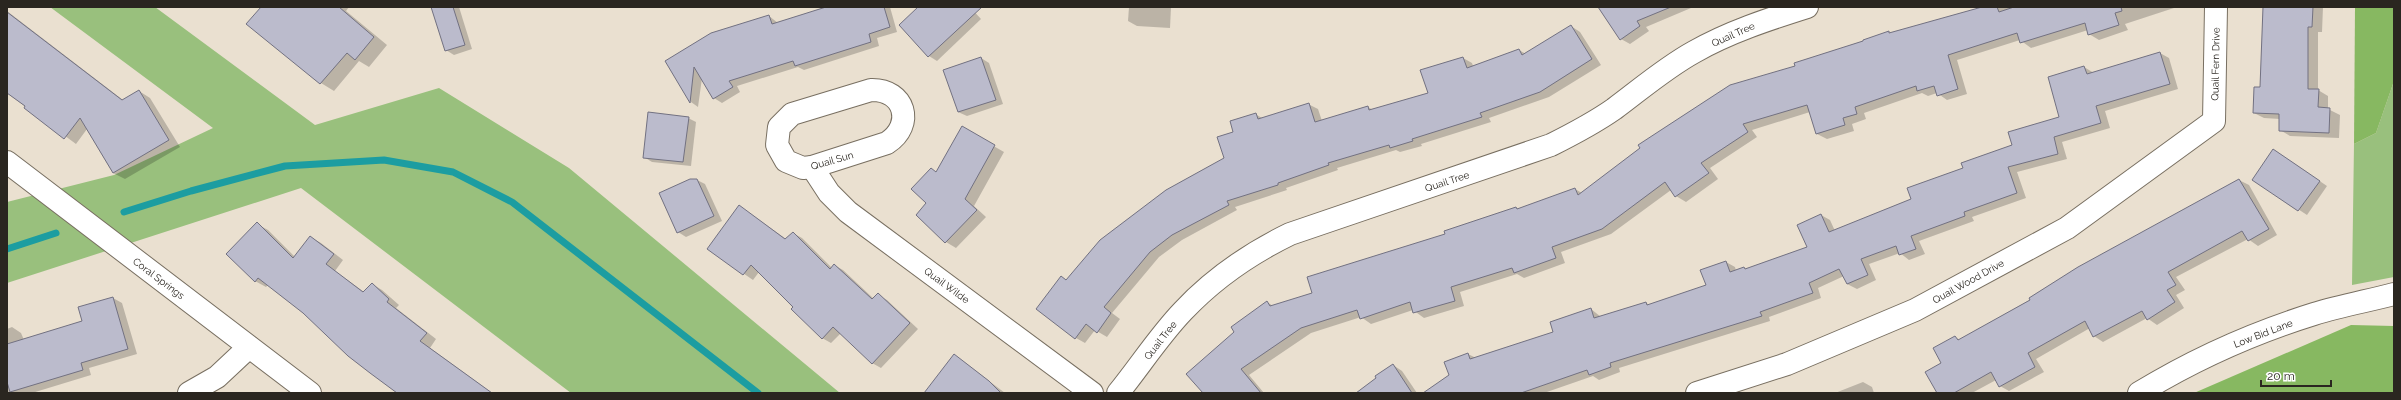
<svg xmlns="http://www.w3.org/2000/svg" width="2401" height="400" font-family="Raleway,sans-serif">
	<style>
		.green { fill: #99c07d }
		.forest { fill: #87b861 }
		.shadow { fill: #0003 }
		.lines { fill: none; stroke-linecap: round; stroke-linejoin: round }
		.stream { stroke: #1c9da1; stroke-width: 7 }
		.building { fill: #bbc; stroke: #727181 }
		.street-casing { stroke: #786f61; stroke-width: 24 }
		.secondary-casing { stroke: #786f61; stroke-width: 24 }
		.street { stroke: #fff; stroke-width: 22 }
		.secondary { stroke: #fff; stroke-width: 22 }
		.labels { text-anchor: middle; stroke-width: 3.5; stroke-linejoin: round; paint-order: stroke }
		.street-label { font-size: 10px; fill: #2a2620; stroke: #fff }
	</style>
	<rect width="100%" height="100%" fill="#eae0d0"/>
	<g class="green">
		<path d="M50,7h105l160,118 124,-37 130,80 271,225h-269l-270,-205 -294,95v-81l107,-27 99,-47z"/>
		<path d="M2394,81v196l-42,8 2,-141 22,-11z"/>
	</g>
	<g class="forest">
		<path d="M2355,7h39v74l-18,52 -22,11z"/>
		<path d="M2351,325l43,1v67h-200z"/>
	</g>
	<g class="shadow">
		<path d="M262,7h87l-3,4 41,34 -18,22 -10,-6 -25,30 -13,-8 -73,-59z"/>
		<path d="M432,7h27l13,42 -18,6 -8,-5z"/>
		<path d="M828,7h62l7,25 -20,6 2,8 -75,24 -6,-3 -61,19 3,6 -18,11 -8,-5 -12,-20 -4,29 -7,-5 -25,-41 103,-45 9,7z"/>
		<path d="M920,7h50l11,12 -44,42 -8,-5z"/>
		<path d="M1129,7h42l-1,21 -33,-2 -9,-5z"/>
		<path d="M1599,7h92v1l-45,19 3,4 -19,13 -9,-5z"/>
		<path d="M1986,7h191l-52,17 3,6 -29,10 -10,-6 -1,-4 -57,18 -11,-8 -63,20 10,34 -20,6 -10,-7 -9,3 -6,-3 -58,20 2,6 -14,5 2,7 -27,8 -10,-5 -7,-22 -58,18 5,7 -47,31 8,11 -32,23 -10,-6 -5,-6 -60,44 -50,18 4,11 -41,15 -7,-4 -57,18 4,14 -40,12 -11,-8 -42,14 -10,-7 -50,16 -62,42 15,18h-60l63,-91 6,4 40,-12 133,-59 70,-27 3,1 56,-20 7,4 214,-126 92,-35 4,2z"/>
		<path d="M2263,7h60l-1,25h-4v58l10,6v13l12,6 -1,23 -49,-2 -10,-6v-11l-16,-1 -10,-5 7,-25z"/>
		<path d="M7,11l116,89 16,-9 11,7 30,49 -55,32 -12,-6 -26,-44 -11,15 -69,-51z"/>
		<path d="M1571,26l9,6 21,33 -52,32 -60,21 2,4 -70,22 1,2 -22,6 -4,-2 -59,18 1,2 -52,18 1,2 -52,17 2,3 -55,30 -23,17 -47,56 8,6 -13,18 -12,-7 -10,13 -9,-5 -14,-61 5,3 158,-121 9,-26 21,-19 9,5 44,-15 10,5 4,12 46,-14 5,3 56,-16 34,-36 9,5 1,3 46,-16 7,4z"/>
		<path d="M2160,53l9,5 9,31 -73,22 5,17 -48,14 5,17 -50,13 9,26 -54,19 2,4 -55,20 6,13 -16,6 -9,-7 -31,11 7,16 -19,9 -10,-5 -3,-8 -26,12 3,10 -52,19 1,4 -151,47 1,4 -21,8 -6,-4 -49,17h-119l26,-17 17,-22 8,4 79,-26 36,-23 10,8 45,-14 4,2 57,-19 19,-24 9,5 1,4 8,-3 3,2 61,-23 13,-32 9,5 5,11 77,-32 149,-81 23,-51 10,6z"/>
		<path d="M981,58l8,5 14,41 -36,12 -9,-4z"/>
		<path d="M688,118l8,4 -5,44 -39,-4 -8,-5z"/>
		<path d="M962,128l42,24 -30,54 12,11 -30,31 -10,-6 -29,-27 11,-12 9,-31z"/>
		<path d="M2274,150l53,36 -20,29 -53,-35z"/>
		<path d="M697,180l8,4 17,37 -36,16 -8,-5z"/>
		<path d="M2239,180l10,5 28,50 -19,11 -10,-7 -72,38 9,13 -9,5 8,13 -27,17 -10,-7 -44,24 -9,-6 -4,-8 -54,31 8,13 -35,19 -9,-5 -4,-6 -24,13h-34l5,-30 12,-26 5,3z"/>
		<path d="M748,212l38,27 7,-6 9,5 30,30 2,-3 9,5 31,29 4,-4 9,5 31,29 -37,39 -9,-5 -31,-30 -10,10 -9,-5 -63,-66 -6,8 -45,-31z"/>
		<path d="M257,224l11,6 27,27 15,-20 11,6 22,17 -8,11 29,21 8,-8 10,6 17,15 -3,3 40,31 -6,9 62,45h-93l-96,-81 -35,-27 -2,2 -11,-6z"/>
		<path d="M113,298l9,5 15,51 -48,14 2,7 -59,18h-25v-64l5,-2 9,6 3,7 60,-18z"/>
		<path d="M954,356l10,6 41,31h-80z"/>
		<path d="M1393,365l9,6 15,22h-59z"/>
		<path d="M1863,382l9,5 2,6h-39z"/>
	</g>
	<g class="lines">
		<g class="stream">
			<path d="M124,212l67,-21 94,-25 99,-6 69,12 59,30 246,191"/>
			<path d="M7,249l49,-16"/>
		</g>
	</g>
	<g class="building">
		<path d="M261,7h78l35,30 -19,23 -8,-7 -27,31 -74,-60z"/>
		<path d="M431,7h22l12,38 -20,6z"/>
		<path d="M826,7h58l6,20 -21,7 2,8 -76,24 -2,-5 -64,20 4,6 -20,12 -19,-32 -4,36 -25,-42 46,-28 58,-18 3,9z"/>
		<path d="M918,7h64l-54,50 -29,-32z"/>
		<path d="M1598,7h73l-34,14 3,5 -20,14z"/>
		<path d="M1982,7h15l2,5 15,-5h107l1,4 -7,2 4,12 -31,10 -3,-12 -65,20 -3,-10 -69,22 10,34 -21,7 -3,-10 -17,5 -1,-5 -61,21 2,7 -14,4 2,7 -29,9 -9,-29 -64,19 5,8 -47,31 8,10 -34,24 -10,-15 -63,47 -50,18 4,11 -42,15 -2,-5 -61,19 4,14 -42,12 -3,-11 -50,17 -3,-9 -56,18 -60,41 20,24h-58l-17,-19 48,-42 -3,-5 36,-26 3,5 42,-13 -5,-16 138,-43 -1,-3 72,-24 1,2 58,-21 3,7 62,-47 -2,-3 92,-60 65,-19 -1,-3 69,-22v-1l26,-9v2z"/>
		<path d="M2263,7h50l-1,20h-4v62h11l-1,18 12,1 -1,25 -50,-2v-17l-26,-1 1,-26h6z"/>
		<path d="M7,12l115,88 17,-10 30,50 -56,33 -33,-55 -16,21 -40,-31 1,-2 -18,-13z"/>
		<path d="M1571,25l21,34 -52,33 -60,21 2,4 -70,22 1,2 -23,7 -1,-3 -61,18 1,2 -51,18v2l-51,16 2,4 -57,30 -22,17 -46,55 7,6 -14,20 -11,-9 -11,15 -39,-30 25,-33 5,4 34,-40 66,-50 58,-32 -7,-21 16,-5 -3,-11 26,-8 2,6 51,-16 6,19 53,-16 1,4 59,-17 -8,-23 43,-13 4,11 52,-19 3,6z"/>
		<path d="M2160,52l10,32 -74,22 5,17 -47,14 4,17 -50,13 9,26 -53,19 1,4 -54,20 5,13 -17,6 -3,-9 -35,13 7,16 -21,9 -8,-15 -30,14 4,10 -53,19 2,4 -152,47 1,4 -22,8 -2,-5 -66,23h-98l26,-18 -5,-13 24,-9 2,6 83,-27 -3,-10 41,-14 3,10 52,-16 1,3 59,-20 -6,-15 26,-9 4,11 14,-5 1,2 62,-22 -10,-22 24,-11 8,18 82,-33 -4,-11 56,-20 -2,-5 51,-18 -4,-13 51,-15 -11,-40 36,-11 3,8z"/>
		<path d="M981,57l15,43 -38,12 -15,-42z"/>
		<path d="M648,112l41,5 -6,45 -40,-4z"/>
		<path d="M962,126l33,19 -30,54 12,11 -32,33 -29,-28 10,-12 -15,-14 20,-21 5,4z"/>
		<path d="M2273,149l47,32 -22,30 -46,-31z"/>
		<path d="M690,179h7l17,37 -37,17 -18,-40z"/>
		<path d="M2239,179l30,50 -21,12 -6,-10 -74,41 8,13 -9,5 8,12 -28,18 -5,-9 -49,26 -8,-16 -57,32 7,14 -36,20 -8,-15 -37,21h-17l-12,-21 16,-9 -8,-15 22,-12 3,4 72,-40 -1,-2 49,-31z"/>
		<path d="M739,205l46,34 8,-7 37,37 4,-5 38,35 6,-6 32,30 -38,41 -39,-37 -11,12 -31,-30 2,-2 -42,-42 -8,10 -36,-26z"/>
		<path d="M257,222l36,36 17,-22 24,18 -8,10 37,28 9,-9 17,16 -2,3 40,31 -7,8 72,52h-95l-27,-20 -22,-17 -45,-43 -45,-35 -3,4 -29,-28z"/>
		<path d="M113,297l15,52 -47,14 2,7 -73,22 -3,-10v-38l75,-23 -4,-14z"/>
		<path d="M954,354l35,27 12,12h-77z"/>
		<path d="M1393,364l19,29h-56l20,-15 -1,-2z"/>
	</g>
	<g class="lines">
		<defs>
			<g id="street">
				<path d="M871,90c34,-1 44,35 16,53l-75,24 -9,1 -17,-7 -9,-16 2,-18 13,-13z"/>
				<path d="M812,167l17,26 19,19 244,181"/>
				<path d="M1118,393c22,-27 41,-57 65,-82 31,-33 66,-57 107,-77l261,-89c22,-11 43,-22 63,-36 27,-20 51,-41 80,-57 35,-20 75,-33 113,-45"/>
				<path d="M1697,393l90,-29 128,-54 152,-82 147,-107 2,-114"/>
			</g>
			<g id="secondary">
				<path d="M7,162l303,231"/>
				<path d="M189,393l28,-16 32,-30"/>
				<path d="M2139,393c54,-33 114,-60 175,-79 26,-8 53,-13 80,-20"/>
			</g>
		</defs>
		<use href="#street" class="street-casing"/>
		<use href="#secondary" class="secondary-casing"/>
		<use href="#street" class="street"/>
		<use href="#secondary" class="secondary"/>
	</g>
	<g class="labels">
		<g class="street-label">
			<text transform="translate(1733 34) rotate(-24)" y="4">Quail Tree</text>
			<text transform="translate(2215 64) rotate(-89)" y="4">Quail Fern Drive</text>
			<text transform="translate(832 160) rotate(-16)" y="4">Quail Sun</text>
			<text transform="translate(1447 181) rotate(-18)" y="4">Quail Tree</text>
			<text transform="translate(159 278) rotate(37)" y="4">Coral Springs</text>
			<text transform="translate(1968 281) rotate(-29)" y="4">Quail Wood Drive</text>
			<text transform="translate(947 285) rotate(36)" y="4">Quail Wilde</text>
			<text transform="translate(2263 333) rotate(-21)" y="4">Low Bid Lane</text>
			<text transform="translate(1160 340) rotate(-52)" y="4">Quail Tree</text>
		</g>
	</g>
	<rect width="2401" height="400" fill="none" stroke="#2a2620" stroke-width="16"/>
	<path d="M2261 380v6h70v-6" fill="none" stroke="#2a2620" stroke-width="2"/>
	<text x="2267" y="380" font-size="12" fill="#2a2620" stroke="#ffffff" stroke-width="3" paint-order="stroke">20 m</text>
</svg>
